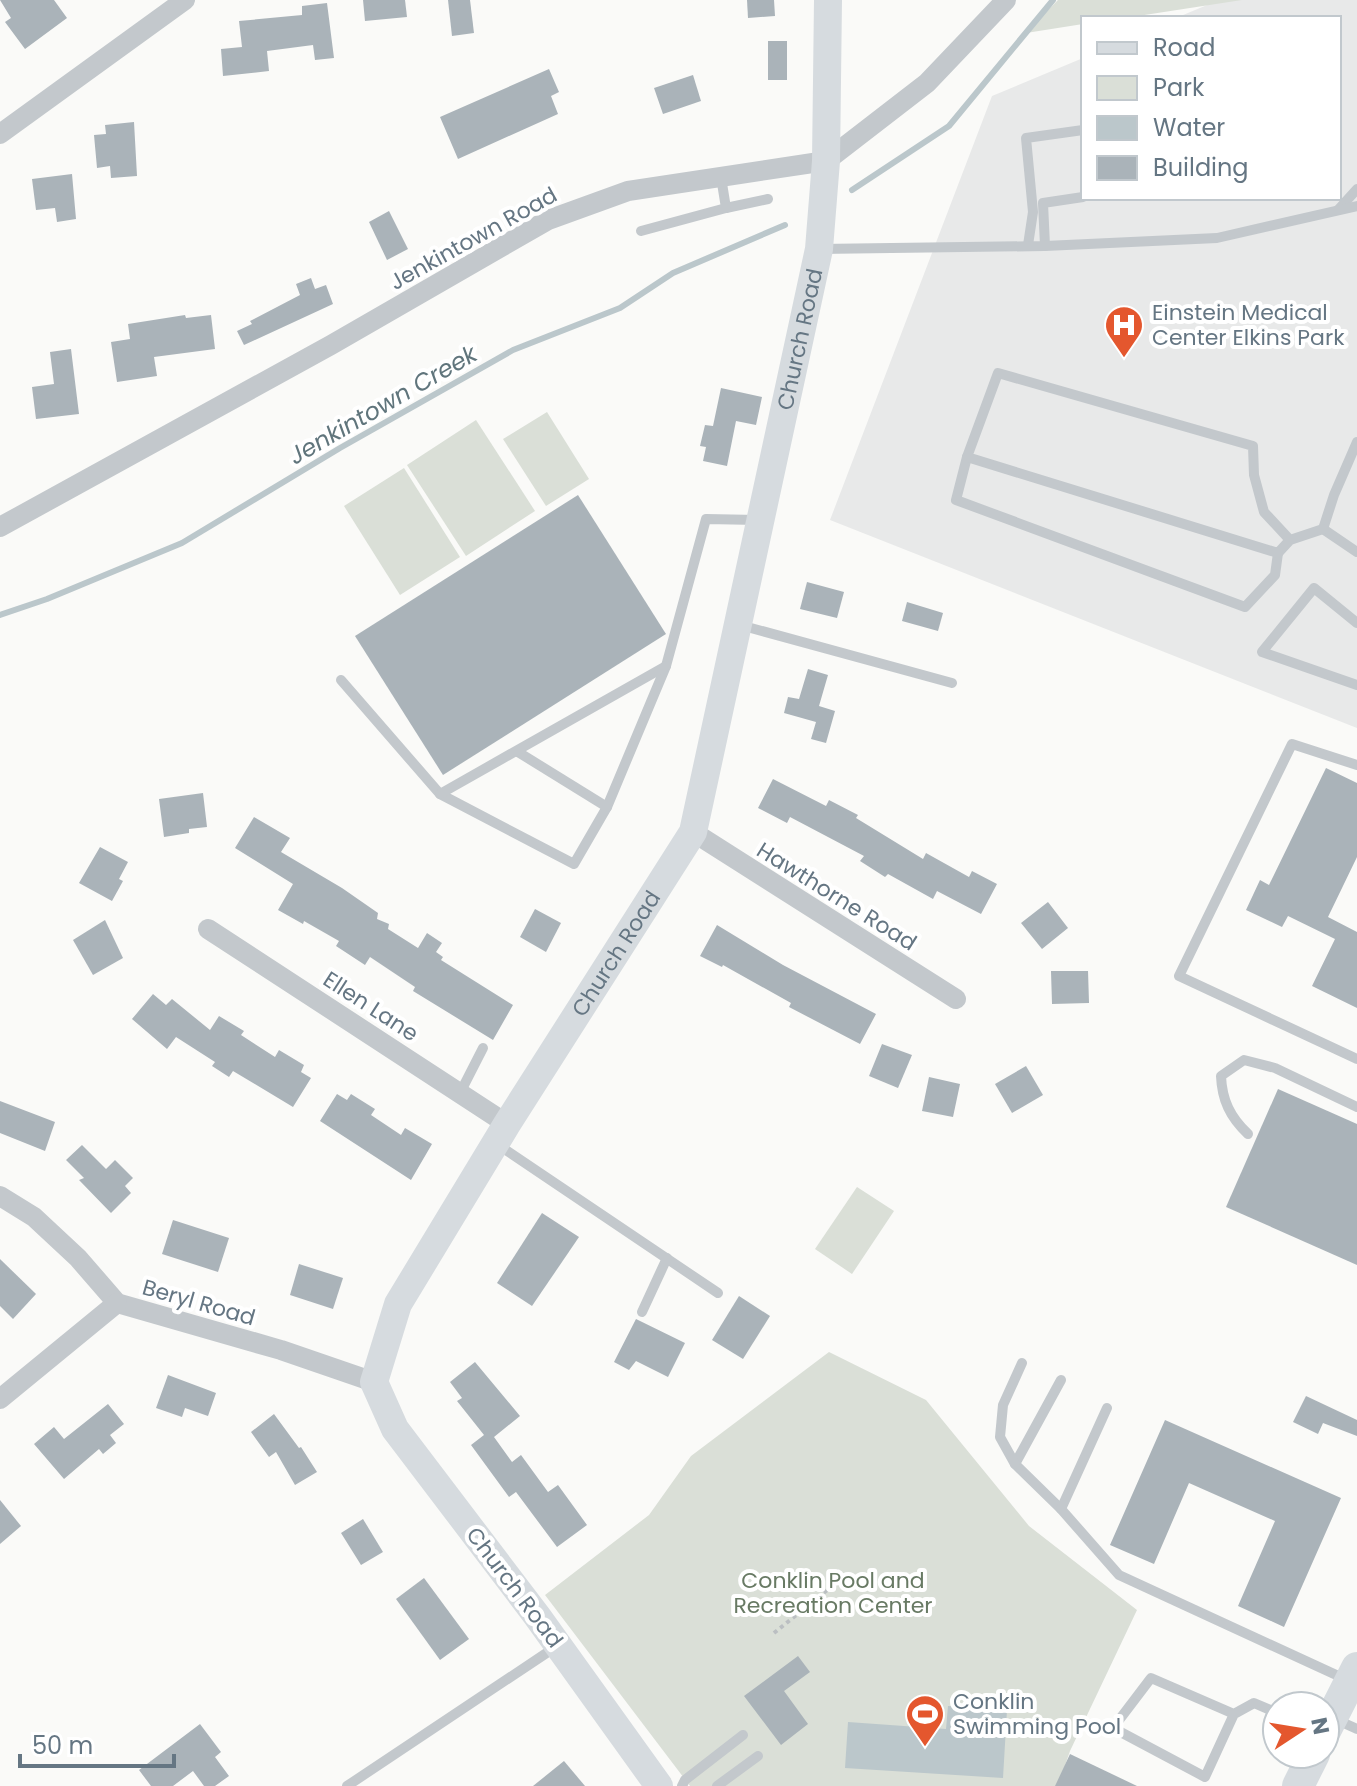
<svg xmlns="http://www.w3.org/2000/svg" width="1357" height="1786" font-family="Poppins,sans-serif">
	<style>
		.built { fill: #e8e9e9 }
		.green { fill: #dadfd7 }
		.water { fill: #bbc7cb }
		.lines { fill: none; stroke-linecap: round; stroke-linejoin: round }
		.stream { stroke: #bbc7cb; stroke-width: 6 }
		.building { fill: #aab3b9 }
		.path { stroke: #bbbfc2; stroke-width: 4; stroke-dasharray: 4 4; stroke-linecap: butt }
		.lane { stroke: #c3c8cc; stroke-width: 10 }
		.street { stroke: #c3c8cc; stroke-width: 20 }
		.secondary { stroke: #d6dbdf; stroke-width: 28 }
		.primary { stroke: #d6dbdf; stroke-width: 32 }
		.labels { text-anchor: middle; stroke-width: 8; stroke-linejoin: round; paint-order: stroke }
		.street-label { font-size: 22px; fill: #657683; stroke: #fff }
		.poi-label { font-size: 22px; fill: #657683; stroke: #fff; text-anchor: start }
		.park-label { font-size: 22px; fill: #687a64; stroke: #fff }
		.water-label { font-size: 24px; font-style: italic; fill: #60757c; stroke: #fff }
	</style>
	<rect width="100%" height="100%" fill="#fafaf8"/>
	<path class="built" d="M1219,0h138v728l-527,-208 162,-424 91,-38v140h256v-180h-163z"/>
	<g class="green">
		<path d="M1058,0h184l-117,18h-42v6l-57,9z"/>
		<path d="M547,412l42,67 -43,27 -43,-67z"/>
		<path d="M476,420l59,91 -69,45 -59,-91z"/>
		<path d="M404,468l56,89 -60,38 -56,-89z"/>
		<path d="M857,1187l37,24 -42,63 -37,-25z"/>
		<path d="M829,1352l97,48 103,126 108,84 -67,141 -12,35h-368l-145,-191 104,-80 42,-59z"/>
	</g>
	<path class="water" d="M948,1706l59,4 -4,68 -158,-10 3,-46 98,7z"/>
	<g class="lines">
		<g class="stream">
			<path d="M852,190l97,-64 104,-126"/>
			<path d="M0,615l47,-16 135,-56 158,-95 173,-98 107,-42 53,-35 112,-48"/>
		</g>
	</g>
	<g class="building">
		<path d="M0,0h54l13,18 -42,31 -20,-27 6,-4z"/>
		<path d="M363,0h42l2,17 -42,4z"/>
		<path d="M448,0h22l4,33 -22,3z"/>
		<path d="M747,0h27l1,16 -27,2z"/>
		<path d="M327,3l7,55 -19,2 -2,-15 -46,6 2,20 -46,5 -2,-27 21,-2 -3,-26 63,-6v-9z"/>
		<rect x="768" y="41" width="19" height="39"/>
		<path d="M549,69l10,23 -8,4 7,18 -100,45 -18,-42z"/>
		<path d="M693,75l8,26 -38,13 -9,-26z"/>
		<path d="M134,122l3,54 -26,2 -1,-12 -13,2 -3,-33 12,-1 -1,-9z"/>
		<path d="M72,174l4,45 -19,3 -2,-14 -19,2 -4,-31z"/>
		<path d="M389,211l19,38 -21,11 -18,-38z"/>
		<path d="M311,278l4,11 11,-4 7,19 -89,41 -7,-14 15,-7 -2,-3 50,-26 -4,-11z"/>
		<path d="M185,315l1,3 25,-3 4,34 -61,8 3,19 -40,6 -6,-40 19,-3 -2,-15z"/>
		<path d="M71,349l8,65 -43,5 -4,-32 22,-3 -4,-32z"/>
		<path d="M721,388l41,9 -6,28 -20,-4 -9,45 -24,-5 3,-14 -6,-1 5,-21 8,1z"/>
		<path d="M578,495l88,139 -223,141 -88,-139z"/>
		<path d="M807,582l37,10 -7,26 -37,-9z"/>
		<path d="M907,602l36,11 -5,18 -36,-10z"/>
		<path d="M808,669l20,6 -9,31 16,5 -9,32 -15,-4 5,-17 -32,-9 4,-16 11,2z"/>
		<path d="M1326,768l31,15v74l-29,60 29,15v76l-45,-22 23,-47 -47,-23 -6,11 -36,-17 14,-30 9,5z"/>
		<path d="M773,779l53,27 3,-6 29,15 -2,3 67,41 3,-6 43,24 3,-6 25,13 -16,30 -44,-23 -4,8 -45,-25 -3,3 -25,-16 4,-5 -74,-39 -3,6 -29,-15z"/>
		<path d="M203,793l4,34 -18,2v4l-25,4 -5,-38z"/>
		<path d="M254,817l36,21 -9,14 61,36 36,25 -1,6 12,5 -1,5 30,19 9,-15 15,10 -6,9 7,5 -2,3 72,45 -20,35 -80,-49 2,-4 -45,-30 -5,8 -29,-19 3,-5 -35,-20 -1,3 -25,-14 15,-26 -58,-36z"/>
		<path d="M100,847l28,15 -9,17 4,2 -11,20 -33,-18z"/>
		<path d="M1048,902l20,26 -26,21 -21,-26z"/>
		<path d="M535,909l26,14 -15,29 -26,-15z"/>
		<path d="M105,920l18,38 -30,17 -20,-35z"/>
		<path d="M717,925l66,40 93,49 -16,30 -71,-37 2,-4 -68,-38 -1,2 -22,-11z"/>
		<path d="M1051,971h37l1,32 -37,1z"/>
		<path d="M153,994l13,11 6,-6 38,31 9,-14 25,15 -3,4 34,22 4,-7 25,15 -3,7 10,6 -18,29 -60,-36 -4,6 -17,-11 3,-4 -39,-25 -9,12 -35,-30z"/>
		<path d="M882,1044l30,11 -14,33 -29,-12z"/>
		<path d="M1026,1066l17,29 -31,18 -17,-29z"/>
		<path d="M929,1077l31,7 -7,33 -31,-6z"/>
		<path d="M1278,1089l79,35v141l-131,-58z"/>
		<path d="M337,1094l10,6 4,-6 24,15 -4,6 30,20 4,-7 27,16 -21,36 -91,-59z"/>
		<path d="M0,1101l55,21 -10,29 -45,-18z"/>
		<path d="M82,1145l24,24 9,-9 18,18 -8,8 6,7 -20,20 -32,-33 5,-2 -18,-18z"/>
		<path d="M542,1213l37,24 -47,69 -35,-23z"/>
		<path d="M173,1220l56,18 -11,34 -56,-18z"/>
		<path d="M0,1259l36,35 -23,25 -13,-13z"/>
		<path d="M299,1264l44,14 -10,31 -43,-14z"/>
		<path d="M739,1296l31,20 -27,43 -31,-19z"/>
		<path d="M636,1319l49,24 -17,34 -32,-16 -7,9 -15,-8z"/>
		<path d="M475,1362l45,54 -26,21 18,25 9,-7 27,37 10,-7 29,40 -30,22 -41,-55 -7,5 -38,-52 13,-10 -27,-34 5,-3 -12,-16z"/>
		<path d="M168,1375l48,18 -8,23 -23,-8 -3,9 -26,-9z"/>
		<path d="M1306,1396l51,24v16l-34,-13 -5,11 -25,-12z"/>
		<path d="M108,1404l16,20 -14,11 6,8 -13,11 -4,-5 -35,30 -30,-35 20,-17 10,12z"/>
		<path d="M274,1414l25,34 2,-1 16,25 -22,13 -19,-33 -7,5 -18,-25z"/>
		<path d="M1165,1420l176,78 -57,129 -46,-21 37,-85 -86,-38 -35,81 -44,-19z"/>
		<path d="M0,1500l21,26 -21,18z"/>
		<path d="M363,1519l20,33 -22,13 -20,-32z"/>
		<path d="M424,1578l45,61 -29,21 -44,-61z"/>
		<path d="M798,1656l12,16 -26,19 24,33 -27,21 -37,-49z"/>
		<path d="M200,1724l21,28 -6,5 14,19 -14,10h-11l-11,-15 -20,15h-22l-12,-16z"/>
		<path d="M1070,1754l67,32h-82z"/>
		<path d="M564,1761l21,25h-52z"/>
	</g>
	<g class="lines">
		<path class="path" d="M774,1633l52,-42 13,-21"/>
		<g class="lane">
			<path d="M726,208l42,-9"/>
			<path d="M1338,210l19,-21"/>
			<path d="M641,231l85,-23 -5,-31"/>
			<path d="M1028,245l5,-33 -7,-74 57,-8"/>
			<path d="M1045,246l-2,-43 40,-6"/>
			<path d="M819,249l226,-3 172,-8 140,-32"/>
			<path d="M1357,442l-23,53 -11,34 34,23"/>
			<path d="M967,457l-11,43 289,107 30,-32 3,-22"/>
			<path d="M1290,540l-12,13 -311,-96 31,-84 255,73 1,29 10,37 26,28 33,-11"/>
			<path d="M1357,623l-43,-35 -52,64 95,33"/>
			<path d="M740,625l212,58"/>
			<path d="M341,680l99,114 134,70 33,-57 59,-141 40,-147 52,1"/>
			<path d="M518,752l89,55"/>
			<path d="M1357,765l-65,-21 -113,232 178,83"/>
			<path d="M440,794l226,-128"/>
			<path d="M460,1093l23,-45"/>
			<path d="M1248,1134c-18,-17 -26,-34 -27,-58l23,-16 31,8 82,39"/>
			<path d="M497,1144l221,149"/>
			<path d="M642,1312l25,-54"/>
			<path d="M1061,1380l-46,84 46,45"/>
			<path d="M1107,1408l-46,101 58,66 226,104"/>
			<path d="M1015,1464l-15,-27 3,-32 19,-42"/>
			<path d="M1234,1714l-83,-36 -38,50 92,49 29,-63 20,-11 23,10"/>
			<path d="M1337,1720l20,9"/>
			<path d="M347,1786l210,-140"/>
			<path d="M682,1786l3,-6 58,-45"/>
			<path d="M717,1786l41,-30"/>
		</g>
		<g class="street">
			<path d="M0,134l185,-134"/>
			<path d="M0,527l331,-182 217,-125 80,-29 198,-30 101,-78 79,-83"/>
			<path d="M693,832l263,167"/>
			<path d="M208,929l299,195"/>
			<path d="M0,1196l34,21 44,41 39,45 164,47 93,32"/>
			<path d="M0,1399l117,-96"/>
		</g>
		<path class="secondary" id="s1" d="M659,1786l-122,-170 -142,-187 -21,-47 24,-78 109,-180 186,-292 126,-583 7,-88 2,-161"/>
		<g class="primary">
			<path d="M1325,1731l32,-63"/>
			<path d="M1298,1786l16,-32"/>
		</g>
	</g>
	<defs>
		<symbol id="hospital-pin" viewBox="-11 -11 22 30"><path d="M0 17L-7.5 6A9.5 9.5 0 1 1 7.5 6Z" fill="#e4572e" stroke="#fff"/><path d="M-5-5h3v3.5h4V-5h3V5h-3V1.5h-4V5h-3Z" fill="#fff"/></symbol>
		<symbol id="stadium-pin" viewBox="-11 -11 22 30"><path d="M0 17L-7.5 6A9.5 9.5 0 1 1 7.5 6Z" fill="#e4572e" stroke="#fff"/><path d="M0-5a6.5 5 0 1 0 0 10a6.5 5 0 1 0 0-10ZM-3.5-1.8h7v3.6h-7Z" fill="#fff"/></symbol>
	</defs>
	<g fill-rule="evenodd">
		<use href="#hospital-pin" x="1102" y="303" width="44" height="60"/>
		<use href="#stadium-pin" x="903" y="1692" width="44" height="60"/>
	</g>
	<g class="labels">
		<g class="street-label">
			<text transform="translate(473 238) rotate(-29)" y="8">Jenkintown Road</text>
			<text dy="8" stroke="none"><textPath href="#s1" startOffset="1638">Church Road</textPath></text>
			<text transform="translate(837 896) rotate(32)" y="8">Hawthorne Road</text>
			<text dy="8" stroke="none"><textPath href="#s1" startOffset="990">Church Road</textPath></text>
			<text transform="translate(371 1006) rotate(33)" y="8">Ellen Lane</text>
			<text transform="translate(199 1302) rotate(16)" y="8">Beryl Road</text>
			<text transform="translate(515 1587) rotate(53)" y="8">Church Road</text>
		</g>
		<g class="poi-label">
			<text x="1152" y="320">Einstein Medical<tspan x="1152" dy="25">Center Elkins Park</tspan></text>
			<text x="953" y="1709">Conklin<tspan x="953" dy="25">Swimming Pool</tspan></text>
		</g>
		<g class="park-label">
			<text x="833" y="1588">Conklin Pool and<tspan x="833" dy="25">Recreation Center</tspan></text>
		</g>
		<g class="water-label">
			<text transform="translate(383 405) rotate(-30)" y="8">Jenkintown Creek</text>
		</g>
	</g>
	<rect x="1081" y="16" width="260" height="184" fill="#ffffff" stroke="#c1c8cd" stroke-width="2"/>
	<rect x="1097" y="42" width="40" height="12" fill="#d6dbdf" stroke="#c1c8cd" stroke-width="2"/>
	<text x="1153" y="56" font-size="24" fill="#657683">Road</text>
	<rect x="1097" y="76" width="40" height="24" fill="#dadfd7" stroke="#c1c8cd" stroke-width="2"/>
	<text x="1153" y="96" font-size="24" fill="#657683">Park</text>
	<rect x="1097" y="116" width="40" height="24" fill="#bbc7cb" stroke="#c1c8cd" stroke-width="2"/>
	<text x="1153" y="136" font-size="24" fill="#657683">Water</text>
	<rect x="1097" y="156" width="40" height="24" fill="#aab3b9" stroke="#c1c8cd" stroke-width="2"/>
	<text x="1153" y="176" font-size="24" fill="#657683">Building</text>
	<g transform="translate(1301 1730) rotate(78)"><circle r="38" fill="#ffffff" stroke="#c1c8cd" stroke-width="2"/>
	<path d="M0-6L14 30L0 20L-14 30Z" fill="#e4572e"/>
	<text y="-12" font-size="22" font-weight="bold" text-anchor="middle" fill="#657683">N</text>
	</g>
	<path d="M20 1754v12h154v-12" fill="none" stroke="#657683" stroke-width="4"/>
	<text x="32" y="1754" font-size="24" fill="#657683" stroke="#ffffff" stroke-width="6" paint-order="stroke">50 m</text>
</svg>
